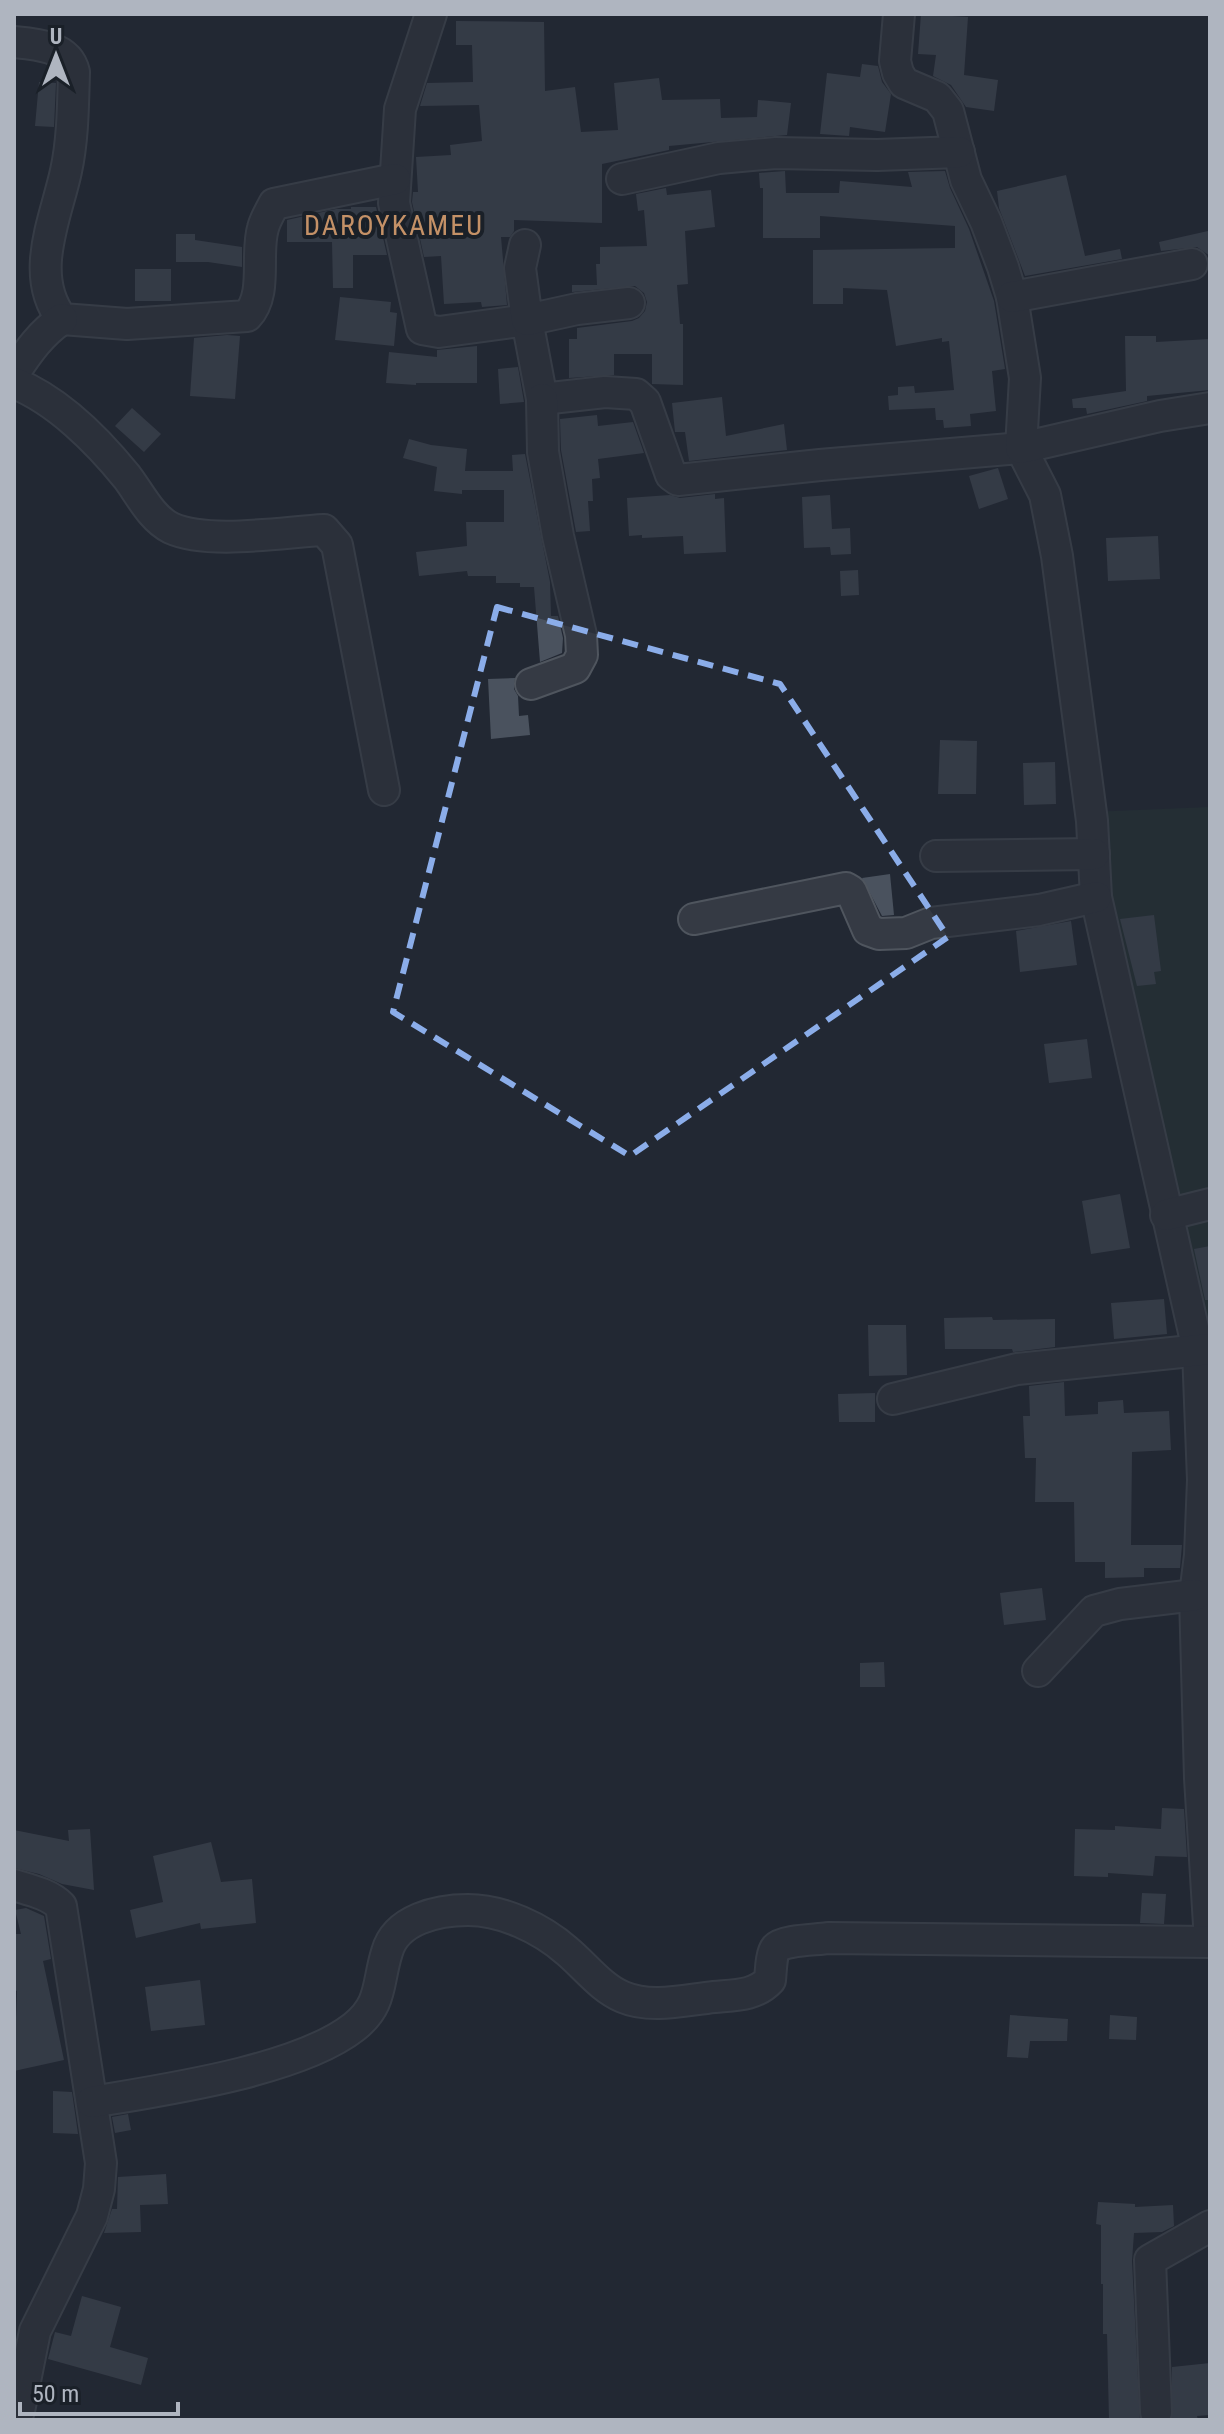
<svg xmlns="http://www.w3.org/2000/svg" width="1224" height="2434" font-family="'Roboto Condensed',sans-serif">
	<style>
		.green { fill: #263637 }
		.building { fill: #4a525e }
		.lines { fill: none; stroke-linecap: round; stroke-linejoin: round }
		.minor-casing { stroke: #4f555e; stroke-width: 34 }
		.minor { stroke: #353a44; stroke-width: 30 }
		.marked { fill: none; stroke: #8bade9; stroke-width: 6; stroke-dasharray: 16 10; stroke-linejoin: round }
		.labels { text-anchor: middle; stroke-width: 8; stroke-linejoin: round; paint-order: stroke }
		.quarter-label { font-size: 28px; letter-spacing: 2px; fill: #c49167; stroke: #1a2028 }
	</style>
	<rect width="100%" height="100%" fill="#222833"/>
	<path class="green" d="M1210,807v543l-120,-538z"/>
	<g class="building">
		<path d="M921,14l47,3 -4,58 34,5 -4,31 -28,-4 -15,-22 -18,-9 3,-21 -18,-1z"/>
		<path d="M456,21l88,1 1,69 30,-4 6,45 37,-2 -4,-47 45,-5 3,22 58,-1 1,19 36,-1 1,-17 33,3 -4,32 -118,11v4l-67,14v59l-88,-3v11l-4,6h-9l6,68 -25,2 -1,-5 -37,2 -3,-48 -17,1 -12,-55 1,-10h5l-2,-35 35,-2 -1,-10 32,-4 -3,-36 -59,1 7,-23 46,-1 -1,-37h-16z"/>
		<path d="M862,64l16,2 4,16 9,12 -6,38 -35,-5 -1,9 -29,-2 7,-61 33,4z"/>
		<path d="M39,82l17,1 -2,44 -19,-1z"/>
		<path d="M785,171l1,22h53l1,-12 72,6 -4,-15 37,-1 5,17 19,41 25,72 11,68 -13,2 4,40 -26,3 1,12 -27,2 -1,-8h-7l-1,-12 -46,2 -1,-14 10,-1v-8l16,-1 1,7 39,-3 -5,-49 -7,1v-4l-46,8 -9,-56 -44,-2v16h-30v-54l142,-2v-22l-135,-10v22h-57v-50h-3l-1,-15z"/>
		<path d="M1066,175l19,81 35,-7 2,10 -97,17 -26,-68 -2,-17z"/>
		<path d="M666,188l1,7 44,-5 4,37 -30,4 3,53 -11,1 3,39h3v61l-31,-1v-30h-38v21l-45,3v-39h8v-11l55,-7 7,-3 6,-7 2,-9 -3,-9 -9,-7 -63,6v-7h25l-1,-21h4v-17l47,-1 -3,-36 -6,1 -2,-17z"/>
		<path d="M351,207h25l11,48h-34v33h-20l-1,-46h-45v-22l49,-11h15z"/>
		<path d="M1208,231l2,25 -13,-9 -36,4 -2,-9z"/>
		<path d="M176,234h19v6l47,7v20l-34,-5h-32z"/>
		<rect x="135" y="269" width="36" height="32"/>
		<path d="M340,297l51,5 -1,10 7,1 -3,33 -59,-6z"/>
		<path d="M227,335l13,1 -5,63 -45,-3 4,-58z"/>
		<path d="M1125,336h31v6l54,-3v51l-63,6v5l-60,13 -1,-6h-13l-1,-9 54,-8z"/>
		<path d="M477,346v37h-61v2l-30,-2 3,-31 48,5v-7z"/>
		<path d="M518,367l6,35 -24,2 -2,-35z"/>
		<path d="M722,397l4,39 58,-12 3,26 -98,11 -4,-29h-10l-3,-29z"/>
		<path d="M132,408l29,26 -17,18 -29,-26z"/>
		<path d="M597,415l1,11 35,-4 11,31 -46,6 2,19 -8,1 1,22h-5l2,30 -14,1 -15,-82 -1,-31z"/>
		<path d="M409,439l22,6 36,4 -2,22h48l-1,-16 13,-1 25,128 1,34h7l5,22 -1,15 -22,9 -6,-75h-14v-4h-24v-7h-28l-1,-5 -48,5 -3,-24 51,-6 -1,-24h38v-32h-42v4l-28,-3 3,-24 -34,-9z"/>
		<path d="M998,468l10,31 -29,10 -10,-33z"/>
		<path d="M715,494v5l9,-1 2,54 -42,2 -1,-18 -41,2v-3l-13,1 -2,-38 43,-3 10,3z"/>
		<path d="M830,495l2,34 18,-1 1,26 -20,1 -1,-8 -26,1 -2,-51z"/>
		<path d="M1158,536l2,43 -52,2 -2,-43z"/>
		<path d="M858,570l1,25 -18,1 -1,-25z"/>
		<path d="M515,678l-1,11 4,7 1,20 9,-1 2,20 -39,4 -3,-60z"/>
		<path d="M940,740l37,1 -1,53h-38z"/>
		<path d="M1055,762l1,42 -32,1 -1,-42z"/>
		<path d="M890,874l4,41 -12,1 -20,-38z"/>
		<path d="M1154,915l7,56 -7,1 2,12 -19,2 -17,-67z"/>
		<path d="M1071,921l6,44 -57,7 -4,-41z"/>
		<path d="M1087,1039l5,39 -43,5 -5,-39z"/>
		<path d="M1120,1194l10,54 -39,6 -9,-53z"/>
		<path d="M1210,1246v54h-5l-11,-51z"/>
		<path d="M1164,1299l3,35 -53,5 -3,-36z"/>
		<path d="M992,1317l1,3 62,-1v28l-42,5 -1,-3h-67l-1,-31z"/>
		<path d="M868,1325h38l1,50 -38,1z"/>
		<path d="M1064,1382l1,34 33,-2v-12l25,-2 1,13 45,-2 2,39 -39,2 -1,93h51l-2,23h-36v9l-39,1v-16h-30l-1,-60h-39l1,-44h-11l-2,-42h7l-1,-30z"/>
		<path d="M875,1393v29h-36l-1,-28z"/>
		<path d="M1042,1588l4,32 -42,5 -4,-32z"/>
		<path d="M884,1662l1,25h-25v-24z"/>
		<path d="M1162,1808l22,1 3,48 -32,-1 -2,20 -45,-3v4l-34,-1 1,-47 40,1v-4l46,3z"/>
		<path d="M90,1829l4,61 -32,-6 -23,-10 -25,-6v-38l55,11 -1,-11z"/>
		<path d="M211,1842l10,40 31,-3 4,44 -55,6 -1,-6 -64,15 -6,-28 33,-8 -10,-46z"/>
		<path d="M1142,1893l24,1 -2,30 -24,-1z"/>
		<path d="M26,1908l18,8 7,43 -8,2 21,99 -50,11 3,-80 -3,-1v-56h7l-6,-24z"/>
		<path d="M200,1980l5,45 -54,6 -6,-44z"/>
		<path d="M1010,2015l58,4 -1,22h-37l-2,17 -21,-1z"/>
		<path d="M1110,2015l27,2 -1,23 -27,-1z"/>
		<path d="M53,2091l19,1 6,42 -25,-1z"/>
		<path d="M128,2114l3,16 -16,3 -3,-16z"/>
		<path d="M166,2174l2,30 -28,1 1,27 -37,1 8,-24h5l1,-32z"/>
		<path d="M1098,2202l37,2v3l38,-2 1,21 -12,6 -28,1 -2,28 8,159h-31l-2,-86h-4v-50h-2v-59l-5,-1z"/>
		<path d="M82,2296l39,11 -11,40 38,11 -7,27 -93,-26 7,-27 16,4z"/>
		<path d="M1210,2363v52l-13,1 1,4h-26v-53z"/>
	</g>
	<g class="lines">
		<defs>
			<g id="minor">
				<path d="M431,14l-31,95 -6,94 28,126 17,3 88,-12 15,79 63,-7 31,2 9,8 26,73 7,5 142,-15 201,-17 24,47 12,61 35,265 4,76 102,453 5,130 -3,75 -5,40 5,183 10,163"/>
				<path d="M899,14l-4,47 3,12 6,10 33,14 11,14 18,69 20,42 17,45 9,30 13,81 -4,70 139,-32 50,-8"/>
				<path d="M14,42c22,2 54,4 60,30 -1,32 -1,67 -8,99 -10,47 -38,104 -4,148l65,5 120,-8c21,-22 8,-61 16,-88 2,-8 7,-16 11,-24l121,-25"/>
				<path d="M622,179l97,-21 57,-5 101,2 82,-3"/>
				<path d="M525,245l-5,23 7,52 50,-11 52,-6"/>
				<path d="M1012,297l180,-33"/>
				<path d="M14,373c14,-21 27,-40 48,-54"/>
				<path d="M14,383c43,17 84,58 113,94 13,17 24,41 44,51 37,17 112,4 153,2l13,15 47,245"/>
				<path d="M531,684l44,-16 7,-13 -1,-20 -23,-99 -15,-84 -1,-53"/>
				<path d="M936,856l158,-2"/>
				<path d="M694,919l152,-31 5,3 17,39 11,4 27,-1 25,-10 108,-13 57,-13"/>
				<path d="M1166,1215l44,-11"/>
				<path d="M893,1399l124,-30 193,-20"/>
				<path d="M1038,1671l56,-60 26,-7 75,-9"/>
				<path d="M14,1885c16,5 35,9 47,21l40,257 -2,26 -7,27 -57,115 -16,80 -5,7"/>
				<path d="M92,2102c71,-12 206,-31 262,-75 29,-23 23,-44 33,-75 9,-33 51,-42 81,-42 34,0 73,18 99,41 18,15 34,37 56,46 28,12 62,3 91,0 21,-2 41,-1 56,-17 1,-9 1,-26 6,-32 7,-8 41,-8 52,-10l382,4"/>
				<path d="M1156,2412l-6,-152 60,-34"/>
			</g>
		</defs>
		<use href="#minor" class="minor-casing"/>
		<use href="#minor" class="minor"/>
	</g>
	<path d="M0 0H1224V2434H0ZM497,607l283,77 168,253 -318,219 -237,-144z" fill="#222833" fill-opacity=".55" fill-rule="evenodd"/>
	<path class="marked" d="M497,607l283,77 168,253 -318,219 -237,-144z"/>
	<g class="labels">
		<g class="quarter-label">
			<text x="394" y="235">DAROYKAMEU</text>
		</g>
	</g>
	<rect width="1224" height="2434" fill="none" stroke="#afb5c0" stroke-width="32"/>
	<g transform="translate(56 56)" stroke="#1a2028" stroke-width="6" paint-order="stroke">
	<path d="M0-6L14 30L0 20L-14 30Z" fill="#afb5c0"/>
	<text y="-12" font-size="22" font-weight="bold" text-anchor="middle" fill="#afb5c0">U</text>
	</g>
	<path d="M20 2402v12h158v-12" fill="none" stroke="#afb5c0" stroke-width="4"/>
	<text x="32" y="2402" font-size="24" fill="#afb5c0" stroke="#1a2028" stroke-width="6" paint-order="stroke">50 m</text>
</svg>
